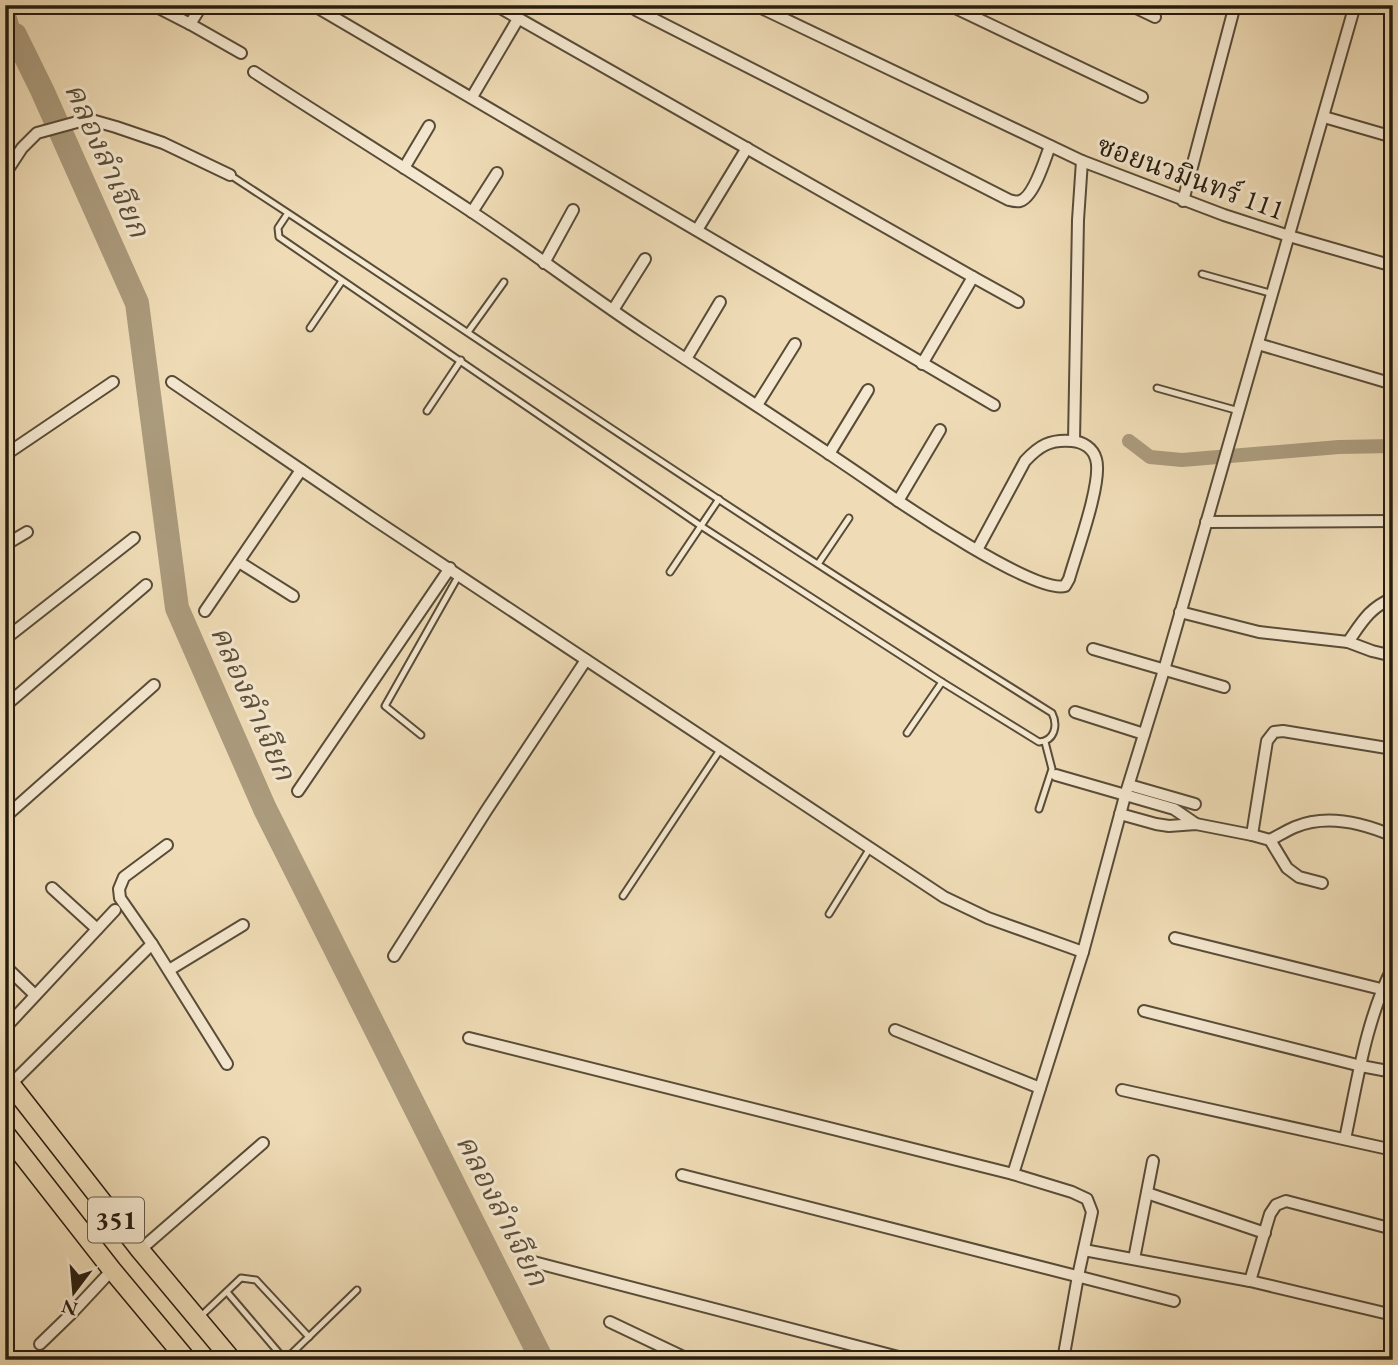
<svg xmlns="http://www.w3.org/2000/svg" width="1398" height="1365" font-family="'EB Garamond','Noto Serif Thai',serif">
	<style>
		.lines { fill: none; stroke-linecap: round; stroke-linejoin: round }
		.canal { stroke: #ab9b7d; stroke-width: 14 }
		.river { stroke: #ab9b7d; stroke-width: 24 }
		.lane-casing { stroke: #584c38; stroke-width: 9 }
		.street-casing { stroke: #584c38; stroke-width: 14 }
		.primary-casing { stroke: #261c0e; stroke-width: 21 }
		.lane { stroke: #f5e8d0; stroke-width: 5 }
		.street { stroke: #f5e8d0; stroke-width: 10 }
		.primary { stroke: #efdcb6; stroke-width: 18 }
		.labels { text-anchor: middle; stroke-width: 6; stroke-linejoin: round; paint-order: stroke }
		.shield { fill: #f5e8d0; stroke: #645948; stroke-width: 2 }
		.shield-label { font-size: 26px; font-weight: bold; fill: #261c0e }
		.street-label { font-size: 28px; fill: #261c0e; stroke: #f5e8d0 }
		.water-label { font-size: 30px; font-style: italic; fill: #5b4f3a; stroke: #f5e8d0 }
	</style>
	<rect width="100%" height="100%" fill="#efdcb6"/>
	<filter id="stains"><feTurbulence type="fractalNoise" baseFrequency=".00286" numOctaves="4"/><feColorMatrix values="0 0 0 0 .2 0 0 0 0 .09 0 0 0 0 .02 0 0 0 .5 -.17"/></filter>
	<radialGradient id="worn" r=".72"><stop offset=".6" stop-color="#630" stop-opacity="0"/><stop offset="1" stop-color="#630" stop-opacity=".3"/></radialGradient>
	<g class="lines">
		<g class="canal">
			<path d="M6,5l9,30"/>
			<path d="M1129,441l21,16 32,3 157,-13 54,-1"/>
		</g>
		<path class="river" d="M5,41l10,-6 27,55 95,213 40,305 88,201 277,551"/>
		<defs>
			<g id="lane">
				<path d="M230,175l58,38c177,117 353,237 531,352 77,50 155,99 233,148 6,12 3,28 -13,29l-97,-60 -241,-156 -422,-289 -1,-9 10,-15"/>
				<path d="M1202,274l71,20"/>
				<path d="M310,328l32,-47"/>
				<path d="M468,332l36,-50"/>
				<path d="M1157,388l82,23"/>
				<path d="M427,411l34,-51"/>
				<path d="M818,564l31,-46"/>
				<path d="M670,572l49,-73"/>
				<path d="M907,733l35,-51"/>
				<path d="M421,735l-36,-29 74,-131"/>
				<path d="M1039,809l13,-40 -7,-27"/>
				<path d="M623,896l97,-146"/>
				<path d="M829,914l41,-66"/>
				<path d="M227,1292l58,68"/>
				<path d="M201,1316l40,-38 15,2 53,57"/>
				<path d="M285,1360l72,-70"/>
			</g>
			<g id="street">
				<path d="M153,5l37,19 51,29"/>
				<path d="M313,5l681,400"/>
				<path d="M495,5l478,272 45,25"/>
				<path d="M632,5l4,5 373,190c4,1 8,2 11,1 14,-4 25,-42 30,-55"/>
				<path d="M755,5l327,156 142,54 65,21 104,30"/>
				<path d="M949,5l193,92"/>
				<path d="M1130,5l25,12"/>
				<path d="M190,24l12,-19"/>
				<path d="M254,72c72,47 146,92 218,140 59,39 115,82 174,121 77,51 154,100 229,152 30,21 160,109 190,101l4,-7c7,-25 34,-98 27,-120 -3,-11 -13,-17 -24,-18 -22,-2 -33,5 -47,20l-48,89"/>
				<path d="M472,97l46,-78"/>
				<path d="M1324,117l69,20"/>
				<path d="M404,168l25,-42"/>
				<path d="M5,174l17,-26 15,-15 51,-14 28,8 47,16 67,32"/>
				<path d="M1183,201l52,-196"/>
				<path d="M472,212l25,-39"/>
				<path d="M697,230l50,-82"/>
				<path d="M544,263l29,-53"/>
				<path d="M613,310l32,-51"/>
				<path d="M1258,344l135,40"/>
				<path d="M686,359l34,-57"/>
				<path d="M922,364l51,-87"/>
				<path d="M172,382l203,138 569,377 44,21 95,34"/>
				<path d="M757,405l38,-61"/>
				<path d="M1074,441l4,-221 4,-59"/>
				<path d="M829,454l39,-64"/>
				<path d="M5,455l108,-73"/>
				<path d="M898,501l42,-71"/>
				<path d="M1206,522l187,-1"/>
				<path d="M5,545l22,-13"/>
				<path d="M239,562l54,34"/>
				<path d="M205,611l96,-141"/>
				<path d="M1180,612l79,20 89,10 24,9 21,5"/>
				<path d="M5,639l129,-101"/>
				<path d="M1348,642c14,-20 21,-34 45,-44"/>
				<path d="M1093,649l131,38"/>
				<path d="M5,706l141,-121"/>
				<path d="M1075,712l69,22"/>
				<path d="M1056,775l118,34 22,15"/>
				<path d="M1129,785l66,19"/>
				<path d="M298,791l152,-223"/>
				<path d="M1120,814l36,10 13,2 27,-2 56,11"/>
				<path d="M5,817l149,-132"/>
				<path d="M1270,840c8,-4 16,-9 25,-13 31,-13 68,-4 98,9"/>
				<path d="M167,845l-43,32 -5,12 1,9 32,46 75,120"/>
				<path d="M1322,883l-23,-6 -12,-9 -17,-28 -18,-5 15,-94 7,-9 9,-1 110,18"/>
				<path d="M52,888l45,41"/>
				<path d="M1175,938l218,54"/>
				<path d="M394,956l92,-145 100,-151"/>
				<path d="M5,966l30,29"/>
				<path d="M169,970l74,-45"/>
				<path d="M1144,1011l217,55 32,6"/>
				<path d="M5,1028l110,-118"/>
				<path d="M895,1030l145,58"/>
				<path d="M469,1038l544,136 59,18 15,7 5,13 -14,64 -15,84"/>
				<path d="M11,1084l141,-140"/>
				<path d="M1122,1090l271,60"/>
				<path d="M1345,1139c12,-56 21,-120 48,-172"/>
				<path d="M5,1162l13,-12"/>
				<path d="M1013,1174l70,-222 42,-156 39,-126 191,-665"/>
				<path d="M682,1175l492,126"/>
				<path d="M1147,1193l118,40"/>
				<path d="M140,1250l123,-107"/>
				<path d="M1084,1250l166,31 143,34"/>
				<path d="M522,1259l388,101"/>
				<path d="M1134,1259l19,-98"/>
				<path d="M1250,1281l20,-67 6,-9 10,-4 107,28"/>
				<path d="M610,1322l80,38"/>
				<path d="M40,1344l30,-29 42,-45"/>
			</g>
			<g id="primary">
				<path d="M5,1077l135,173 92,110"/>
				<path d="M5,1133l107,137 75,90"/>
			</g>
		</defs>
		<use href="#lane" class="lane-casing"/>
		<use href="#street" class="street-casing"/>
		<use href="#primary" class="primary-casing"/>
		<use href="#lane" class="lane"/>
		<use href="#street" class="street"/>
		<use href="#primary" class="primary"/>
	</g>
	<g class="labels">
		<rect class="shield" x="88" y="1197.5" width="56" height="45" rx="5"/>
		<g class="shield-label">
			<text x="116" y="1229">351</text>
		</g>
		<g class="street-label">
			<text transform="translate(1191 177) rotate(20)" y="10">ซอยนวมินทร์ 111</text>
		</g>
		<g class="water-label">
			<text transform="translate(107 160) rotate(66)" y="10">คลองลำเจียก</text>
			<text transform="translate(253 703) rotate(66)" y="10">คลองลำเจียก</text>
			<text transform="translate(502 1210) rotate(63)" y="10">คลองลำเจียก</text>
		</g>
	</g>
	<rect width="1398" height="1365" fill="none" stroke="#efdcb6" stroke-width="28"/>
	<rect x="7" y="7" width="1384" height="1351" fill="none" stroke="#261c0e" stroke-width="3.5"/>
	<rect x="14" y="14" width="1370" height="1337" fill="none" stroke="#261c0e" stroke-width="2"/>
	<g transform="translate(74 1292) rotate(196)" stroke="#f5e8d0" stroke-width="5" paint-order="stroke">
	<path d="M0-5L12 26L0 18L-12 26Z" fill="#261c0e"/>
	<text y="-10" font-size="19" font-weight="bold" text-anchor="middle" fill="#261c0e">N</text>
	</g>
	<rect width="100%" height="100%" filter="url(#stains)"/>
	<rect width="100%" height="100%" fill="url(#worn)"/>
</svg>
